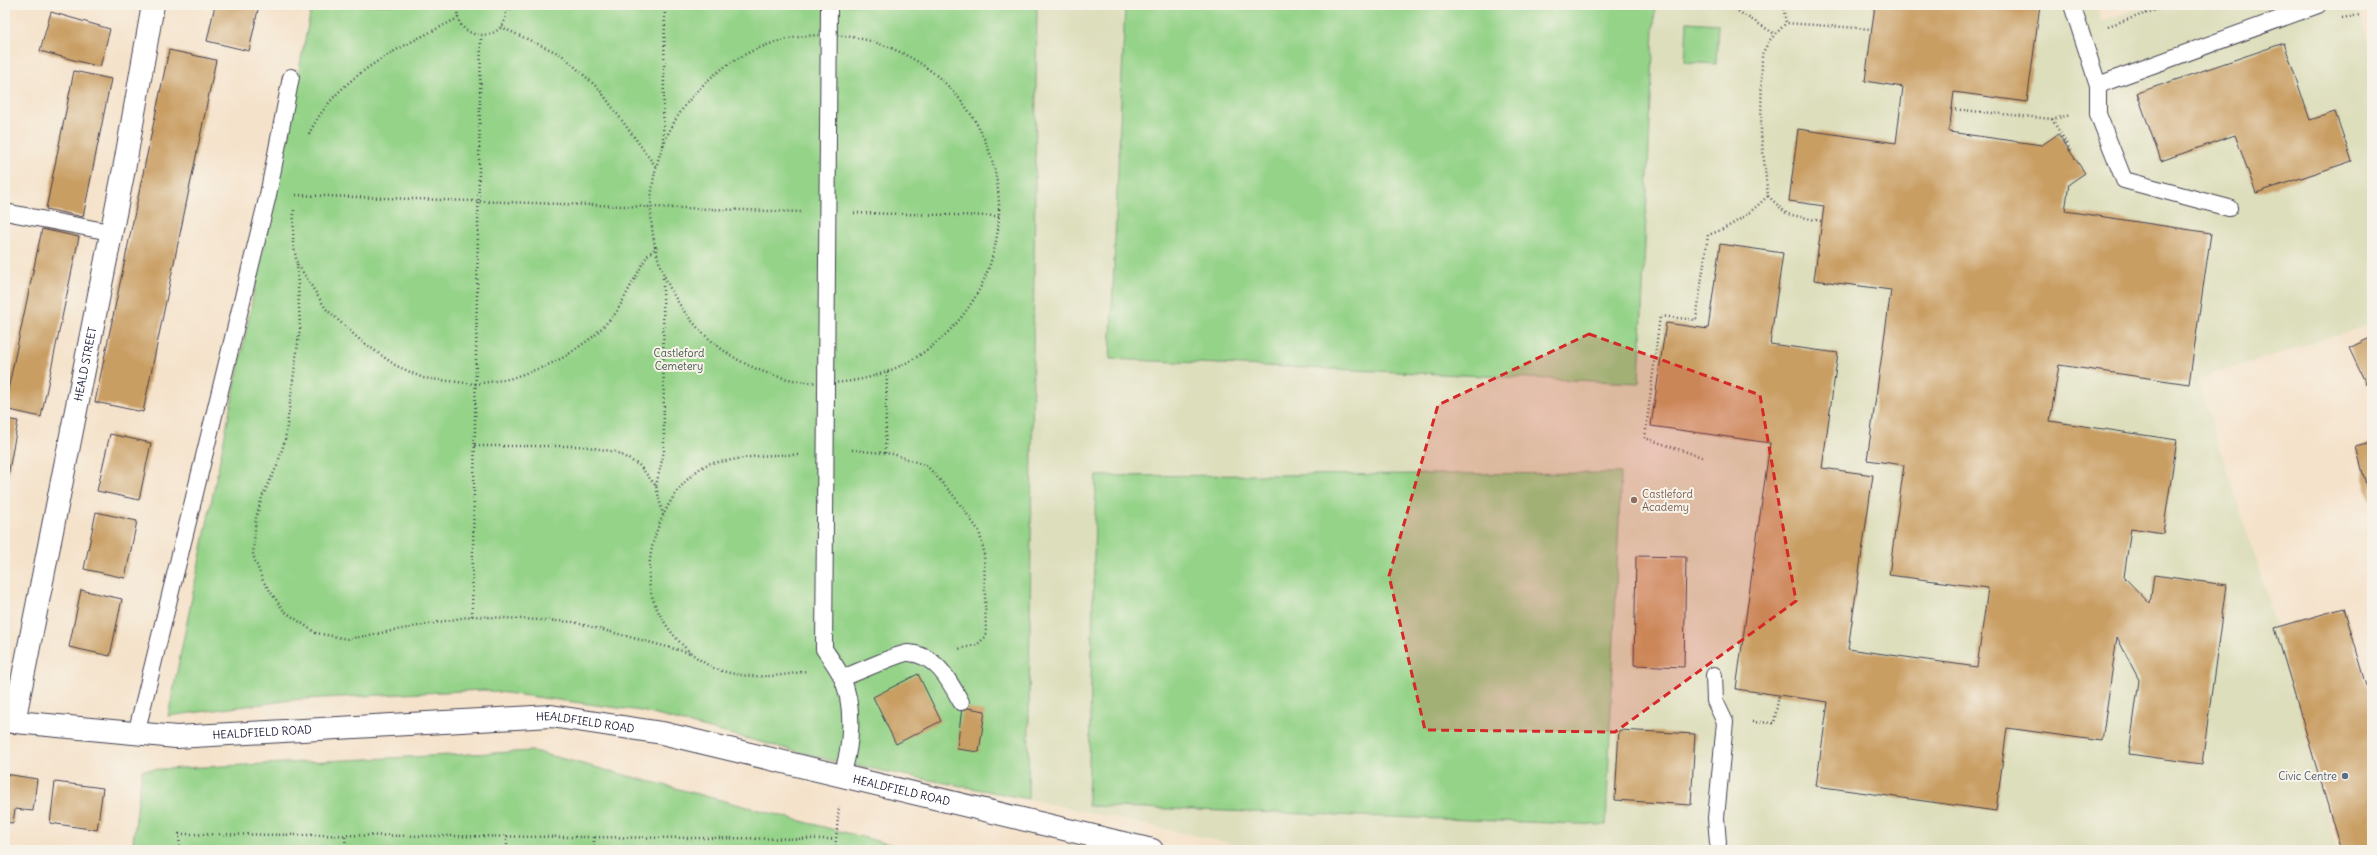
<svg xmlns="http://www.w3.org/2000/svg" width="2377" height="855" font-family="Delius,sans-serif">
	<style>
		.built { fill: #dddebc }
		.green { fill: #95d389; stroke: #5c7a62 }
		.building { fill: #c99e63 }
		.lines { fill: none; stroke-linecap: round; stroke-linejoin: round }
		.lane-casing { stroke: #423f50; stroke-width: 18 }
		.street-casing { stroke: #423f50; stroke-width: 24 }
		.path { stroke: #423f50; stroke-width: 2.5; stroke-dasharray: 1 3; stroke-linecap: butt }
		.lane { stroke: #fff; stroke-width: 16 }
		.street { stroke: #fff; stroke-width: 22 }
		.marked { fill: #d62828; fill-opacity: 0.2; stroke: #d62828; stroke-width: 3; stroke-dasharray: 8 5; stroke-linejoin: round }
		.education-dot { fill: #8d6e63; stroke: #f7f3e8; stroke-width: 1.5 }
		.service-dot { fill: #5c6f8a; stroke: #f7f3e8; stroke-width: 1.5 }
		.labels { text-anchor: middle; stroke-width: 4; stroke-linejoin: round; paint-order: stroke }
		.park-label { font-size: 11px; fill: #445752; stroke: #f7f3e8 }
		.street-label { font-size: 11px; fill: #22223b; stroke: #f7f3e8 }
		.education-label { font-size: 11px; fill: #785e54; stroke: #f7f3e8; text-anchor: start }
		.service-label { font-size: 11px; fill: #4e5e75; stroke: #f7f3e8; text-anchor: end }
	</style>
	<rect width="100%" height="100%" fill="#f7f3e8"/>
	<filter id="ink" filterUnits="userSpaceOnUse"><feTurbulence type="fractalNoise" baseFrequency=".025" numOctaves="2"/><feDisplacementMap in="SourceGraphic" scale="8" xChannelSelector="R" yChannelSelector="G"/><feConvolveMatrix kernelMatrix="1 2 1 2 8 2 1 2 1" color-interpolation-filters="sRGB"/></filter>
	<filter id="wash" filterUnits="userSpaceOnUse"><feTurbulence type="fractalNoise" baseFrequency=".012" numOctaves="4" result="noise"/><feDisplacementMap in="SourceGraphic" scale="16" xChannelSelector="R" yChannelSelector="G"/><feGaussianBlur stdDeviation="0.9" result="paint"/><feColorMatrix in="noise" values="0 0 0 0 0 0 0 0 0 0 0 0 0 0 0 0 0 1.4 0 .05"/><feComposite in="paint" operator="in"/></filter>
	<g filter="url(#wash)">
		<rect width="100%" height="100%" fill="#f5e2ca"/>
		<path class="built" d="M1037,5h1059l5,16 48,-16h207l16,43v276l-174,55 77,242 62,229h-1077l-232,-51z"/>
		<g class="green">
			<path d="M312,5h725l-9,794 -191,-37 -196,-51 -158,-21 -182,9 -133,17z"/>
			<path d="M1125,5h530l-16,378 -529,-24z"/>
			<path d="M1687,22l31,2 -2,40 -31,-2z"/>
			<path d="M1621,473l-15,352 -518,-19 8,-330z"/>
			<path d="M533,751l379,99h-780l10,-80z"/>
		</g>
		<g id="blocks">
			<g class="building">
				<path d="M215,5h44l-10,46 -42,-10z"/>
				<path d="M1875,5h165l-13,97 -73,-10 -5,40 93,13 16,-11 27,39 -16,11 -4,27 146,22 -22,151 -130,-19 -9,56 127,19 -14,93 -32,-5 -7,49 26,27 4,-29 72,10 -24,179 -73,-10 10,-74 -22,-43 -15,104 -95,-13 -11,83 -180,-25 12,-84 -92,-13 34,-246 -119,-17 15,-103 42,6 12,-85 63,9 -13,91 68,9 -16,115 51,7 -25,174 129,18 11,-79 -99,-13 15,-110 -37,-5 24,-170 -77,-10 10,-74 -35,-5 9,-72 98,14 7,-56 -38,-6z"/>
				<path d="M51,12l59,17 -10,38 -60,-16z"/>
				<path d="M2284,43l26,77 25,-8 17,49 -96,32 -21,-58 -74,26 -24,-68z"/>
				<path d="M169,50l47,10 -73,352 -48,-10z"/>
				<path d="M74,71l37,8 -28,138 -37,-8z"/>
				<path d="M42,229l37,8 -38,180 -36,-8v-5z"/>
				<path d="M2372,337v44l-6,3 -17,-36z"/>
				<path d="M5,419l13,2 -10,55 -3,-1z"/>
				<path d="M110,434l41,9 -12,57 -42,-9z"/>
				<path d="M2372,443v64l-16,-60z"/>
				<path d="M96,512l41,9 -12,57 -41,-9z"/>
				<path d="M2372,528v18l-5,-16z"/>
				<path d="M1636,556l50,1 -2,110 -50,-2z"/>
				<path d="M81,590l41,9 -12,57 -41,-9z"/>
				<path d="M2344,608l28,95 -1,147h-30l-66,-222z"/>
				<path d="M918,674l23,47 -45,23 -23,-47z"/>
				<path d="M962,707l23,4 -6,41 -22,-3z"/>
				<path d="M1619,730l76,4 -4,71 -76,-5z"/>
				<path d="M5,774l32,5 -4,32 -18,-2 -2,14 -8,-1z"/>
				<path d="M55,782l48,6 -6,42 -47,-7z"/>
			</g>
		</g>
	</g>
	<g filter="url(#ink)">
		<use href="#blocks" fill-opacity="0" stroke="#423f50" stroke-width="1"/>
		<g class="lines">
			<defs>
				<g id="lane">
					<path d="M829,5l-5,644c6,9 14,19 18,29 13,29 9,69 0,98"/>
					<path d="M2072,5l26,80"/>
					<path d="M2229,208l-105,-28 -26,-66v-29l220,-80"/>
					<path d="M5,212l105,20"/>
					<path d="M1714,675l1,26 10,21 -9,96 2,25"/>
					<path d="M842,678c12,-4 59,-26 67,-25 27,2 40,27 52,49"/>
					<path d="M136,734l132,-539 23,-118"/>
				</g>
				<g id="street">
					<path id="s1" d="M5,721l171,16 375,-21 111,17 490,117"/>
					<path id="s2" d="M14,722l111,-558 28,-159"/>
				</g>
			</defs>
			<use href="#lane" class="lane-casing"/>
			<use href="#street" class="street-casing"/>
			<g class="path">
				<path d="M458,5c-8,40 56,40 47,0"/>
				<path d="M1728,5l47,29"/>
				<path d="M1783,5l3,18 86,6"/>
				<path d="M507,11l11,-6"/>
				<path d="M2342,18l18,-3"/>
				<path d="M2108,26l63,-21"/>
				<path d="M501,27l61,28 37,34 57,78"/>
				<circle cx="825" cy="209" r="174"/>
				<path d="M1952,109l100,10 19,-4"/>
				<path d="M2052,119l20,34"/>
				<path d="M309,134c29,-61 93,-87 149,-116"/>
				<path d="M663,146l2,-141"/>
				<path d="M296,195l505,17"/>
				<path d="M1768,196l19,18 34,7"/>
				<path d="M294,210l-1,33 4,20 29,46 34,31 35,25 28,13 52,6 34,-5 37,-13 20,-10 28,-20 22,-23 31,-57 10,-9"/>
				<path d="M854,213l145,3"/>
				<path d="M297,264l3,64 -15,112 -8,26 -15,31 -6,21 -3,37 10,26 21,30 32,22 32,6 124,-23 101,6 117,31"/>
				<path d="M475,446h108l33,6 23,13 17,21 7,29"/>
				<path d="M852,450l41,4 34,12 27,30 25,35 5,20 2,85 -9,9 -19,4"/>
				<path d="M885,453l2,-81"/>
				<path d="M798,455c-27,-1 -45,1 -72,6 -5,1 -13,1 -18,3 -19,9 -37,33 -45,52 -10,21 -14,39 -14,62 0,35 39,83 73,93 28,8 56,6 84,0"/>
				<path d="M1702,457l-57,-19 15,-122 36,4 12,-85c24,-8 41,-21 60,-39l-7,-62 1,-80 7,-13 17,-18"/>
				<path d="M656,486l8,-35 -1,-175"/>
				<path d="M472,616l9,-580"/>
				<path d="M1752,722l22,1 5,-28"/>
				<path d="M507,836v14"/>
				<path d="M345,837l1,13"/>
				<path d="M594,837v13"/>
				<path d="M180,850l-1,-16 656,5"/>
				<path d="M835,850l4,-44"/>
			</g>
			<use href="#lane" class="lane"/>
			<use href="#street" class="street"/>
		</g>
	</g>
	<path class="marked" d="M1589,334l171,61 36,206 -181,131 -190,-2 -36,-154 49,-171z"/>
	<circle class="education-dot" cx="1634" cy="500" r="4"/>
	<circle class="service-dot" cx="2345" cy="776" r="4"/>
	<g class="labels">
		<g class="park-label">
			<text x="679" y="357">Castleford<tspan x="679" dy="13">Cemetery</tspan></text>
		</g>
		<g class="street-label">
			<text dy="4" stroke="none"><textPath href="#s2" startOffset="365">HEALD STREET</textPath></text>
			<text dy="4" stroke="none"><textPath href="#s1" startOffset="582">HEALDFIELD ROAD</textPath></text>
			<text dy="4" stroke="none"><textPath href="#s1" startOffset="258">HEALDFIELD ROAD</textPath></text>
			<text dy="4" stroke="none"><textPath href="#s1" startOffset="906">HEALDFIELD ROAD</textPath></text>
		</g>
		<g class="education-label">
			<text x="1642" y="498">Castleford<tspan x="1642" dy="13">Academy</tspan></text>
		</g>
		<g class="service-label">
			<text x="2337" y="780">Civic Centre</text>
		</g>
	</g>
	<rect width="2377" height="855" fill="none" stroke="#f7f3e8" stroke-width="20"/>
</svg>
